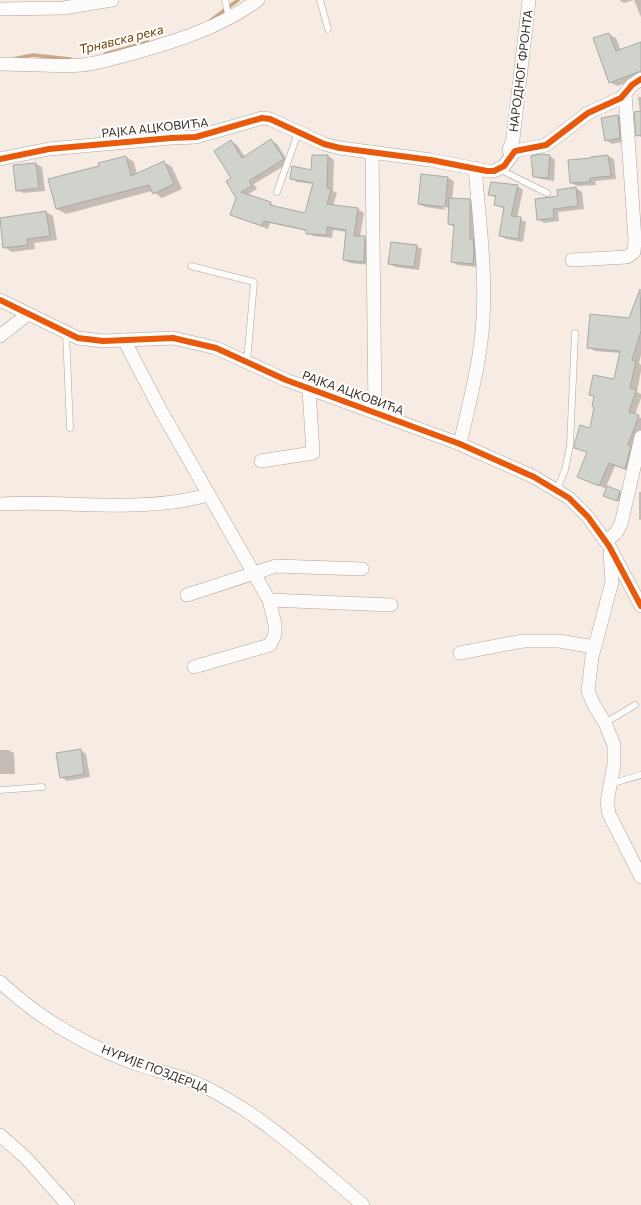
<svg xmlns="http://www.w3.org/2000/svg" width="641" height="1205" font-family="Commissioner,sans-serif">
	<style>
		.shadow { fill: #0003 }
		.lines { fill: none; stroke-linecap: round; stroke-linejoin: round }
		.stream { stroke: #cba682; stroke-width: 3.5 }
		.building { fill: #d0d2cc; stroke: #a8aaa5 }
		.lane-casing { stroke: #ada59d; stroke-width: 7 }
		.street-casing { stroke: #ada59d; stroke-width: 14 }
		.lane { stroke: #fefcfb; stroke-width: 6 }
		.street { stroke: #fefcfb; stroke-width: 13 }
		.cycleway-casing { stroke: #fff; stroke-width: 8 }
		.cycleway { stroke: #e8590c; stroke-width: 6 }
		.labels { text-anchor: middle; stroke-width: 4; stroke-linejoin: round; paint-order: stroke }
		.street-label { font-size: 12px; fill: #382f27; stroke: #fff }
		.water-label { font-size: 13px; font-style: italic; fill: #704003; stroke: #fff }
	</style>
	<rect width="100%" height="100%" fill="#f6ece3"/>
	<g class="shadow">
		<path d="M619,0h22v17l-7,-17 -10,3z"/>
		<path d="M609,34l7,4 5,13 20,-8v35l-24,8 -7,-4 -16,-43z"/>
		<path d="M638,97h3v40l-4,-2 3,-23z"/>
		<path d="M618,116l6,3 2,22 -14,3 -6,-4 -4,-22z"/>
		<path d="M231,141l6,4 8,12 26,-16 6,3 12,19 -35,21 3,5 -10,6 23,8 6,4 30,7 7,-30 -16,-2 -6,-4 21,-7 16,-15 6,4 -1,31 4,2 -4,13 25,3 6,4 -4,24 11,4 -1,24 -20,-2 -6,-3 3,-28 -14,-2 -1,8 -19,-2 -6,-5 -37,-8 -2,6 -37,-14 6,-17 -5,-19z"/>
		<path d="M550,156l5,4 -1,21 -14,-2 -6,-3z"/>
		<path d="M608,156l6,3 2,20 -21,2 1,4 -19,1 -6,-3 21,-24z"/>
		<path d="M126,157l8,5 3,12 27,-12 8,5 10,22 -20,9 -10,-7 -86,23 -9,-5 43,-42z"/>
		<path d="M36,164l6,3 3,24 -22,2 -6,-3z"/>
		<path d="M448,178l6,3 -2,19h17l6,4 3,63 -20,-2 -6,-3 3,-35 -6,-3v-15l-8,-5 -1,2 7,4 -22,-3 -6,-3z"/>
		<path d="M517,186l6,4 -6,28 9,4 -3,20 -17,-3 -5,-3 4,-27 -10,-4 1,-7 -7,-4z"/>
		<path d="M576,188l6,4 2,17 -26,3 1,9 -15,2 -6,-4 21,-22z"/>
		<path d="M46,212l7,4 4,24 -23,3 1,6 -23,3 -8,-5z"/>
		<path d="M416,246l6,3 -3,21 -24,-3 -6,-4z"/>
		<path d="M638,296l3,1v58l-2,8 2,2v6l-4,21 4,2v4l-6,17 6,3v12l-7,20 -2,22 -17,-6 -9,21 17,6 -3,9 -16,-6 3,-7 -23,-9 4,-27 -13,-6 16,-18 4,-32 -5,-2 24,-14 6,-28 -25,-2 -7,-4 42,-28z"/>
		<path d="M639,492h2v28l-2,-1z"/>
		<path d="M0,750h8l6,3 1,21h-15z"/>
		<path d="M80,750l6,4 4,23 -23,4 -6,-4z"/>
	</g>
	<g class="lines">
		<g class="stream">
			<path d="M210,21l28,-21"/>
			<path d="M105,54l43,-12"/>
			<path d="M13,59l20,-4 37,4"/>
		</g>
	</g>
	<g class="building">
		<path d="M609,33l7,18 25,-9v29l-32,12 -16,-45z"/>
		<path d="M641,111v24l-5,1 -2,-24z"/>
		<path d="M618,115l2,23 -15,3 -4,-23z"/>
		<path d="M271,139l13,20 -35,22 3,5 -11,6 30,10 -1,3 35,8 8,-30 -23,-4 2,-13 19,4 1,-15h16l-1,33 4,1 -4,15 31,4 -4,28h11l-1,26 -21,-2 3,-30 -19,-3v8l-21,-1v-4l-42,-9 -2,5 -32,-11 6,-17 -10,-17 5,-3 -17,-27 17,-11 11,18z"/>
		<path d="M540,154l10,1 -2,23 -15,-1 -2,-21z"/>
		<path d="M608,155l3,21 -21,2v4l-20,1 -2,-23 23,-2v-1z"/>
		<path d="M126,156l5,20 33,-15 10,23 -21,10 -4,-9 -93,24 -8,-30 51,-13 -1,-3z"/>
		<path d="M36,163l3,25 -23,3 -3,-26z"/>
		<path d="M421,174l27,3 -3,30 -27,-3z"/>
		<path d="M491,182l27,3 -7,31 10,1 -3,22 -19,-3 5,-29 -10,-2 2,-9 -8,-1z"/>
		<path d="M576,187l2,19 -25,3 1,9 -17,2 -2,-21 23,-3 -1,-6z"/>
		<path d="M449,198l21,1v40h3l1,9 -1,16 -22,-2 3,-37 -6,-1z"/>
		<path d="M46,211l4,25 -23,3 1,6 -25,3 -3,-30z"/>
		<path d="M391,242l26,3 -3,22 -26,-3z"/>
		<path d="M640,289l1,42 -9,29 4,1 -6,27 6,2 -7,22 10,3 -11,30 3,1 -6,23 -16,-6 -10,23 -22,-9 10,-25 -13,-4 1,-6 5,-17 10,3 4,-21 -2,-1 2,-10 -5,-1 4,-20 21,4 6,-28 -33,-3 3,-34 39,4z"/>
		<path d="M607,486l13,5 -3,10 -14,-5z"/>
		<path d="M81,749l3,25 -24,4 -4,-25z"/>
	</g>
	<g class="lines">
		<defs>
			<g id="lane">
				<path d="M225,0l4,18"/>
				<path d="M320,0l8,29"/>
				<path d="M499,169l48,24"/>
				<path d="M277,192l21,-59"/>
				<path d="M191,266l63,16 -7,80"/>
				<path d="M66,333l4,95"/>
				<path d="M557,489l8,-19 5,-25 5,-112"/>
				<path d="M605,723l30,-18"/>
				<path d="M610,784l31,-9"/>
				<path d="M0,790l42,-3"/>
			</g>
			<g id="street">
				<path d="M0,9l63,-1 49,-8"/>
				<path d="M0,64c27,0 55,3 82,1 20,-2 40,-9 59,-14 42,-12 81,-25 117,-51"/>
				<path d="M372,152l3,259"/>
				<path d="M511,154l-2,-4 4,-11 16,-139"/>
				<path d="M0,159l49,-10 122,-11 25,-1 66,-19 8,1 54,25 16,4 91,12 56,11h7l10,-5 11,-15 31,-6 42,-32 33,-15 11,-13 9,-6"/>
				<path d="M572,260l55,-3 7,-5 1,-12 -10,-146"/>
				<path d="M0,300l78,38 25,3 70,-3 43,10 70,32 174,64 74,33 35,21 19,19 21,29 32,60"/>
				<path d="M0,336l28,-22"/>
				<path d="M124,340l36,69 109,191 6,24v10l-5,11 -76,22"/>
				<path d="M460,444c9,-41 21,-83 23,-126 3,-49 -4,-100 -8,-150"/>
				<path d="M261,461l52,-8 -4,-64"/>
				<path d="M0,504c70,-4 139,10 208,-9"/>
				<path d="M606,541l10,-8 5,-9 20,-87"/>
				<path d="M610,553l2,29 -20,75 -4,34 6,14 11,18 9,22v20l-7,37 2,12 32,63"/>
				<path d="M187,595l89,-29 86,3"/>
				<path d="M269,600l122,5"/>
				<path d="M460,653l63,-12h36l35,6"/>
				<path d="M0,982c40,37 86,64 137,82 22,8 45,12 66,22 60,29 109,76 160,119"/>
				<path d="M0,1135l26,23 42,47"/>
			</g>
		</defs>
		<use href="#lane" class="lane-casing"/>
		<use href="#street" class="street-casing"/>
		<use href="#lane" class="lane"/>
		<use href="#street" class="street"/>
		<defs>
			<g id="cycleway">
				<path d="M0,159l49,-10 122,-11 25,-1 66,-19 8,1 54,25 16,4 91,12 56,11h7l10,-5 11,-15 31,-6 42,-32 33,-15 11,-13 9,-6"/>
				<path d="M0,300l78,38 25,3 70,-3 43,10 70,32 174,64 74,33 35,21 19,19 21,29 32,60"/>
			</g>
		</defs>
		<use href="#cycleway" class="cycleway-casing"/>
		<use href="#cycleway" class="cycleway"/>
	</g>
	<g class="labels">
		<g class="street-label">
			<text transform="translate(521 71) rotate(-83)" y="4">НАРОДНОГ ФРОНТА</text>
			<text transform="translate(155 128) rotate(-6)" y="4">РАЈКА АЦКОВИЋА</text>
			<text transform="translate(353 393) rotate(20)" y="4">РАЈКА АЦКОВИЋА</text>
			<text transform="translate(155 1069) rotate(21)" y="4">НУРИЈЕ ПОЗДЕРЦА</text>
		</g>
		<g class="water-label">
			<text transform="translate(121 39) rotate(-14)" y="5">Трнавска река</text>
		</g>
	</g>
</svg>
